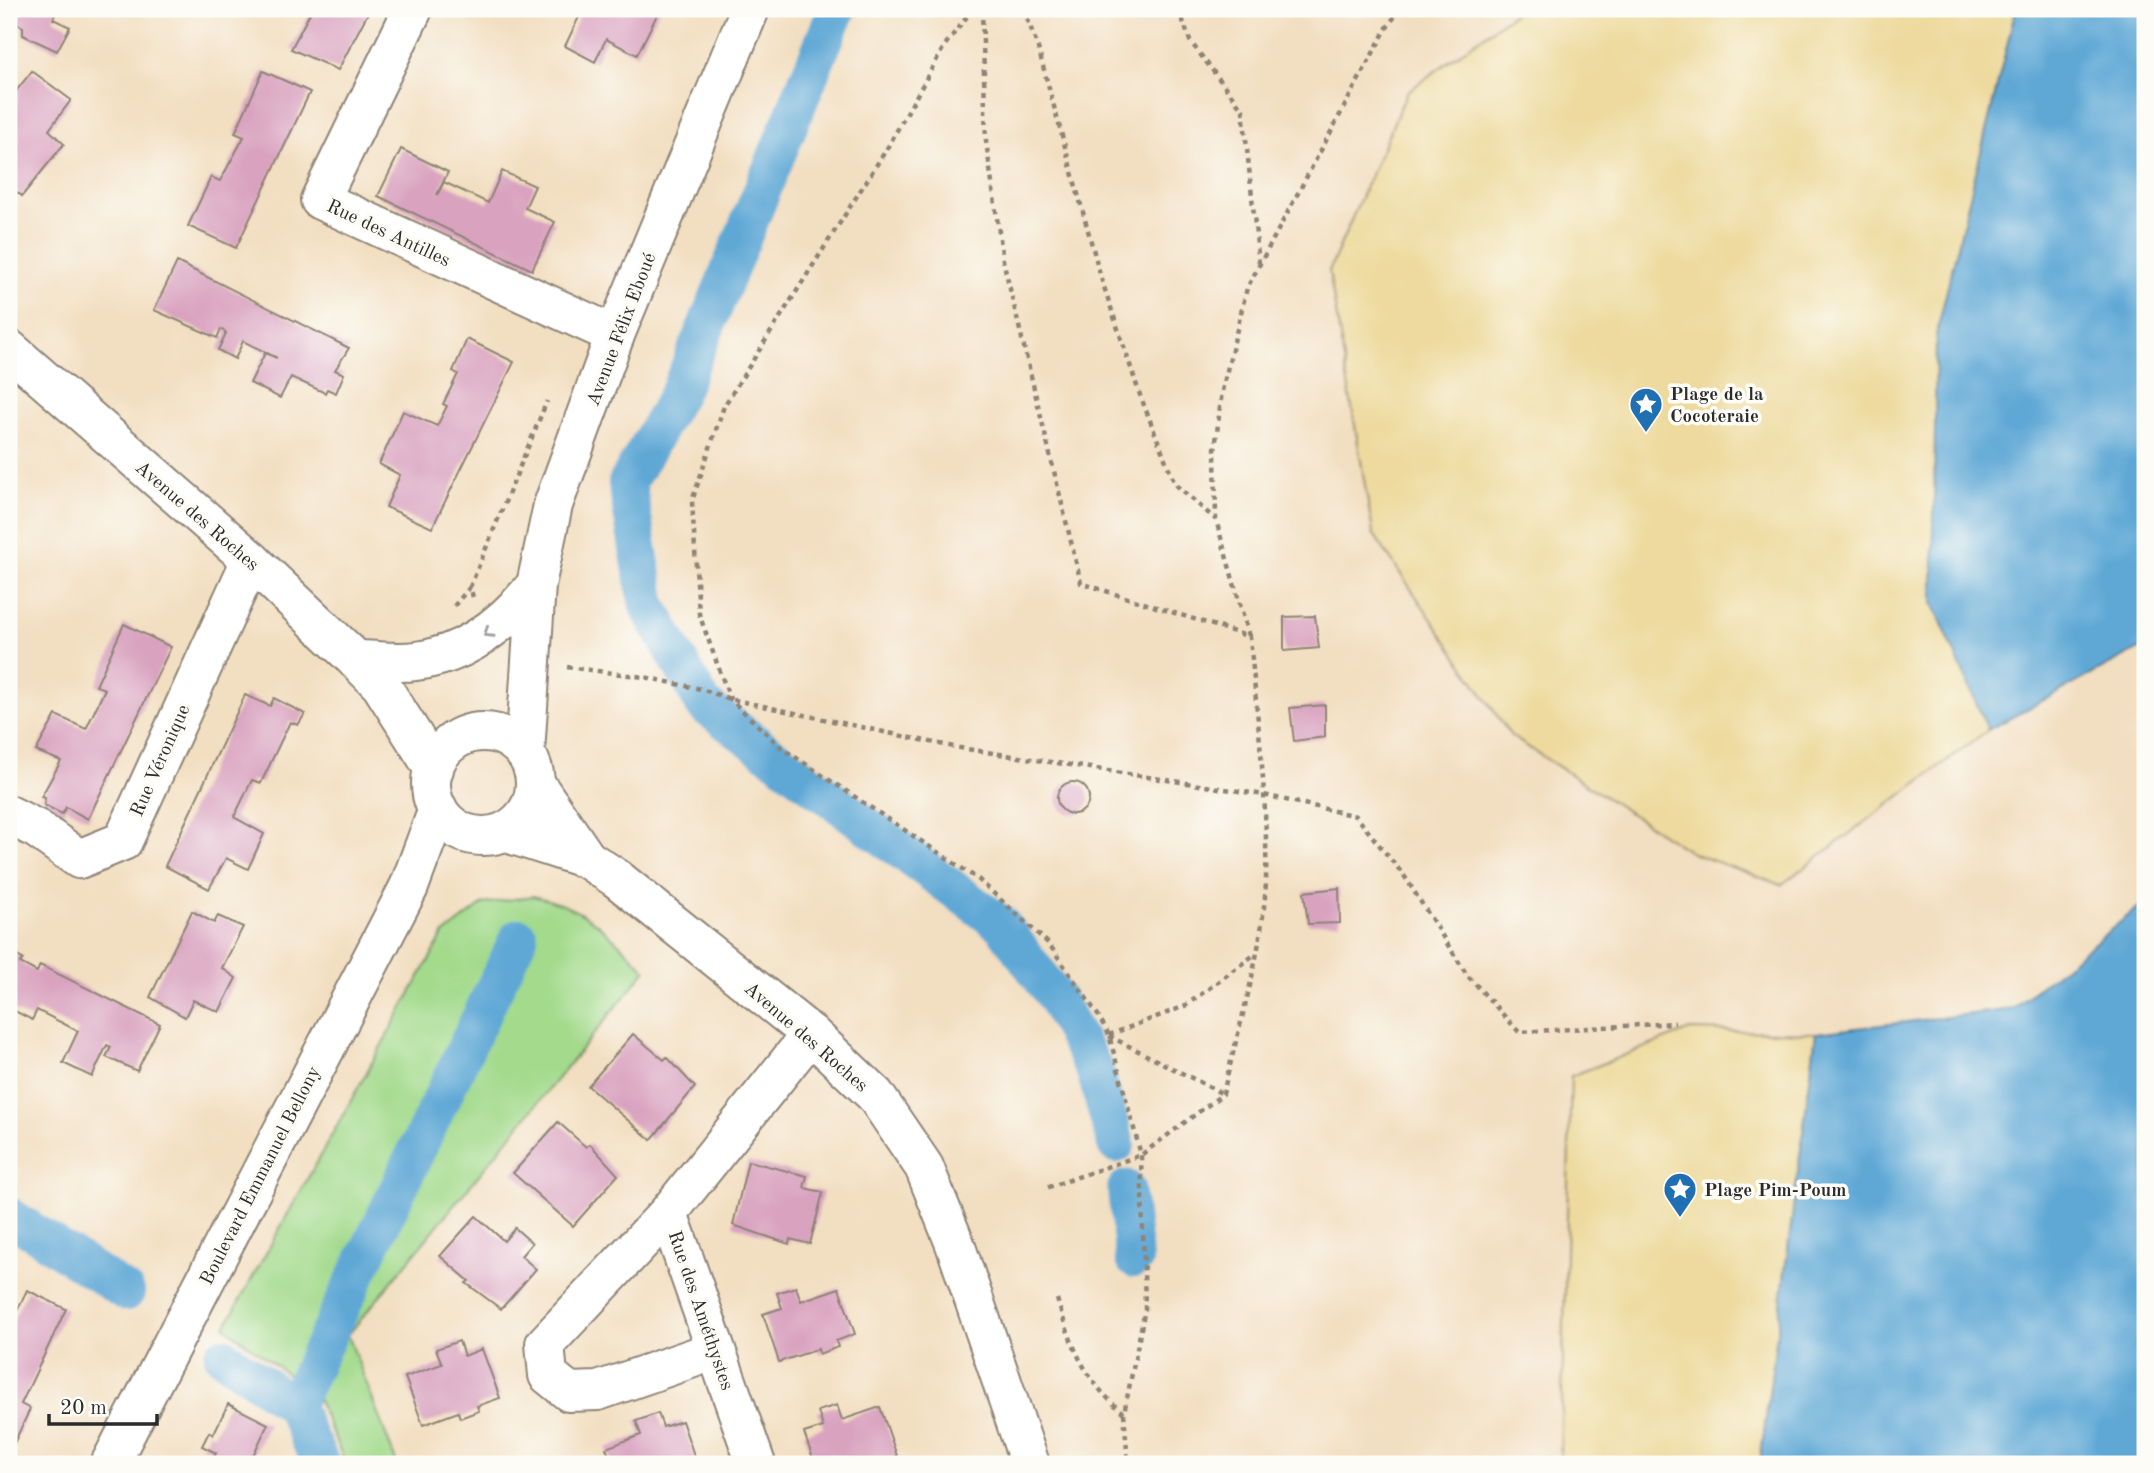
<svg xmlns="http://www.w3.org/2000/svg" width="2154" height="1473" font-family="'Old Standard TT',serif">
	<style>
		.green { fill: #a3da8c; stroke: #67825c; stroke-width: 2 }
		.sand { fill: #eeda9e; stroke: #8c8264; stroke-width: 2 }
		.water { fill: #5fa8d6; stroke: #456a80; stroke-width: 2 }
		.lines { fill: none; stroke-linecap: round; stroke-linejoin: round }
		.canal { stroke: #5fa8d6; stroke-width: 38 }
		.building { fill: #d9a3c0 }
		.minor-casing { stroke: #8e8476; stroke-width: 42 }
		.path { stroke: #8e8476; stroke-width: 4.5; stroke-dasharray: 5 5; stroke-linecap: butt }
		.minor { stroke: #fff; stroke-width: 38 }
		.oneway { stroke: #a0a0a0 }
		.labels { text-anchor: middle; stroke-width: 7; stroke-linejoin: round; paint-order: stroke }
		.street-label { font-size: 19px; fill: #2b2b2b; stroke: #fdfcf7 }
		.poi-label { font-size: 19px; font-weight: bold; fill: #2b2b2b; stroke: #fdfcf7; text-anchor: start }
	</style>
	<rect width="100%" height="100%" fill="#fdfcf7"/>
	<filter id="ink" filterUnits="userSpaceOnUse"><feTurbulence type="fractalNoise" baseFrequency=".0143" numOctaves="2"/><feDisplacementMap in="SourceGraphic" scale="14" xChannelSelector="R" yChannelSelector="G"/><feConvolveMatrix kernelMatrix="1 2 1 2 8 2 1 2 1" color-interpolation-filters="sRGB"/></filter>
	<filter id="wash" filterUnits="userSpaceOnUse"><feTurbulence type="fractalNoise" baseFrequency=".00686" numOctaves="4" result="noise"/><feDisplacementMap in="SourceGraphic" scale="28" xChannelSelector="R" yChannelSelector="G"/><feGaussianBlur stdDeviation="1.57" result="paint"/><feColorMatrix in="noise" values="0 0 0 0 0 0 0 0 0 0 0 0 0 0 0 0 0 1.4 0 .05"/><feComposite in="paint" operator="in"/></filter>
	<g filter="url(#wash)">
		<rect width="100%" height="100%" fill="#f2dec0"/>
		<path class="green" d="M533,896c56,12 74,36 113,74l-298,365 49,129h-51l-30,-68 -91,-69 218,-392 40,-31z"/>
		<g class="sand">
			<path d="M1520,9h496l-80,326 -3,268 55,127 -207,155 -89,-32 -181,-117 -138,-203 -44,-262 78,-179z"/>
			<path d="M1690,1030l126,3 -56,431h-200l11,-388z"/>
		</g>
		<g class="water">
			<path d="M2016,9h129v637l-157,84 -55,-127 3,-268z"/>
			<path d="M2145,902v562h-385l56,-431 196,-24z"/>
		</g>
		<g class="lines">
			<g class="canal">
				<path d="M837,9l-158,383 -52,91 21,123 56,99 298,220 54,73 39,73 21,73"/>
				<path d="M1126,1189l8,70"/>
				<path d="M9,1216l117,76"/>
				<path d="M223,1356l71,50 27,58"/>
				<path d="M294,1406l225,-469"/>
			</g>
		</g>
		<g id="blocks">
			<g class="building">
				<path d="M9,9h48l-4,10 17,8 -13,24 -34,-16v-8l-14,-8z"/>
				<path d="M312,9h58l-32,61 -47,-21z"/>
				<path d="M564,9h96l-23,46 -31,-16 -11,23 -30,-16 14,-29z"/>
				<path d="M32,71l39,29 -22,30 15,14 -42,52 -13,-10v-86z"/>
				<path d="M263,71l47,21 -74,156 -48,-22 23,-49 9,4 24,-44 -9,-4z"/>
				<path d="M401,149l47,23 -11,23 7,-13 44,21 14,-32 33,15 -10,22 30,14 -23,48 -154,-74z"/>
				<path d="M177,262l172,86 -14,22 9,4 -8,19 -9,-4 -2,4 -34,-16 -11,21 -30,-15 15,-30 12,5 -34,-17 -8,18 -17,-9 8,-17 -5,-4 -4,9 -63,-28z"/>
				<path d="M467,339l47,23 -82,166 -46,-21 14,-32 -21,-11 24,-53 34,15 10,-20 -4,-2 15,-30 -5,-3z"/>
				<path d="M1315,616l4,32 -35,3v-34z"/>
				<path d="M124,624l47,23 -83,172 -22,-12 -4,7 -18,-9 1,-7 -4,-1 20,-36 -25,-10 20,-36 30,14 19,-40 -9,-3z"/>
				<path d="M245,695l25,11 4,-8 31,16 -7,11 -8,-3 -29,61 -9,-3 -18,37 30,17 -16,35 -22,-11 -17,31 -44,-23z"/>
				<path d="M1325,705v32l-31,4 -4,-33z"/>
				<circle cx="1073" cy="798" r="16"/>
				<path d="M1339,888l1,35 -32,1 -4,-32z"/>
				<path d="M192,911l22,12 4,-7 25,11 -21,41 14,10 -17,34 -26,-12 -8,17 -35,-20z"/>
				<path d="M9,952l14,7 -3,4 17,9 3,-7 120,59 -23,47 -31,-14 5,-10 -4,-2 -15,32 -29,-14 15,-32 -41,-21 -5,10 -23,-12z"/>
				<path d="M633,1034l31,26 3,-3 28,30 -44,53 -63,-54z"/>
				<path d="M558,1122l28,25 4,-3 28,31 -45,51 -60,-53z"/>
				<path d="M748,1161l59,15 -3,12 19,4 -13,52 -20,-5 -1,5 -56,-19z"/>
				<path d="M476,1216l28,25 11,-13 17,15 -11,13 15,13 -35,40 -35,-26 3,-2 -29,-25z"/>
				<path d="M796,1287l5,14 38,-13 16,46 -19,7 2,6 -19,7 -1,-5 -39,13 -16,-48 19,-6 -5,-15z"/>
				<path d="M27,1290l39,19 -45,95 9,5 -21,45v-126z"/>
				<path d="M459,1341l5,15 18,-7 18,49 -23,8 2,5 -19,7 -2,-6 -35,13 -18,-48 37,-13 -6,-15z"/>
				<path d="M228,1404l40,20 -19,40h-38l5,-11 -14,-7 7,-14 4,3z"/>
				<path d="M837,1405l5,15 38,-13 17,49 -18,8h-64l-11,-31 19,-6 -5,-16z"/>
				<path d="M658,1413l5,14 19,-6 15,43h-85l-6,-16 35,-13 -5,-14z"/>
			</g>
		</g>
	</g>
	<g filter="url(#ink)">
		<use href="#blocks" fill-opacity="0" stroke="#8e8476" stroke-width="2"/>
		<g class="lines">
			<defs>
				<g id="minor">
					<path d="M413,9l-93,191 295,135"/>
					<path d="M9,349l242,211 105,100 25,25 53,84"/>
					<path d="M356,660c19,0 40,4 60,1 50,-6 89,-38 120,-76"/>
					<circle cx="483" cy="784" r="52"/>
					<path d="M525,753l11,-168 17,-80 62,-170 135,-326"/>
					<path d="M535,783l52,76"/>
					<path d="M9,815l28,14 42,30 44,-18 128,-281"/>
					<path d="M504,832l83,27 29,19 195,156 64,61 49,72 31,77 75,220"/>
					<path d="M668,1213l-123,131 3,31 21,17 29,-1 118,-41"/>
					<path d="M110,1464l299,-577 29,-78"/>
					<path d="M756,1464l-88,-251 143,-179"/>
				</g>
			</defs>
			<use href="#minor" class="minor-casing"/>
			<g class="path">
				<path d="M973,9l-28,36 -59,105 -162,256 -32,95 7,113 31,85 53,50 195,130 71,65 49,71 11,20 32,120 4,154 -21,104 4,51"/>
				<path d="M982,9l4,132 17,119 78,323 169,54c7,81 18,162 16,244 -3,71 -27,144 -43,213l-82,61 -95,33"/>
				<path d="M1024,9l14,39 63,230 39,117 35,89 40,35"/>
				<path d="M1179,9l11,32 53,69 16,154"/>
				<path d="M473,597l-3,-10 77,-186"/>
				<path d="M454,606l16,-19"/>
				<path d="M1249,636l-33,-116 -1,-71 7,-58 25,-103 139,-259 14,-20"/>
				<path d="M567,667l77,10 57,12 29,10 224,48 310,48 92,21 49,61 62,98 52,57 156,-9"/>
				<path d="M1109,1035l76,-29 69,-51"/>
				<path d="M1109,1036l114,58"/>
				<path d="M1057,1299c14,46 28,83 67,114"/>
			</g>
			<use href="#minor" class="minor"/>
		</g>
		<defs><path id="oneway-chevron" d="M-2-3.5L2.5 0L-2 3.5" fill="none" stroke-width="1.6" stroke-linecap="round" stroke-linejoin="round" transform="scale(1.75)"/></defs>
		<use class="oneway" href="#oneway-chevron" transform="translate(488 633) rotate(147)"/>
	</g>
	<defs>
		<symbol id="sight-pin" viewBox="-11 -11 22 30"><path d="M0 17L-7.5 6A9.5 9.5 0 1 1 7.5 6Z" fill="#1f6fb2" stroke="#fdfcf7"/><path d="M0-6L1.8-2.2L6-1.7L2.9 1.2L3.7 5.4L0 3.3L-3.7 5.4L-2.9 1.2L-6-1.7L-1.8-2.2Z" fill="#fff"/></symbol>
	</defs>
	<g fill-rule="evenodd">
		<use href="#sight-pin" x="1627" y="385" width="38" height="52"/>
		<use href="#sight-pin" x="1661" y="1170" width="38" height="52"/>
	</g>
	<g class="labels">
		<g class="street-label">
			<text transform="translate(389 232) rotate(25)" y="7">Rue des Antilles</text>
			<text transform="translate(620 329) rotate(-69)" y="7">Avenue Félix Eboué</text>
			<text transform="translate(198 515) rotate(41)" y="7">Avenue des Roches</text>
			<text transform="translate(159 760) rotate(-66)" y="7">Rue Véronique</text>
			<text transform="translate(807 1036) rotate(41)" y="7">Avenue des Roches</text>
			<text transform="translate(259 1175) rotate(-63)" y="7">Boulevard Emmanuel Bellony</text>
			<text transform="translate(702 1310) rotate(71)" y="7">Rue des Améthystes</text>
		</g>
		<g class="poi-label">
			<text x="1670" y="400">Plage de la<tspan x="1670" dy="22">Cocoteraie</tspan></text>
			<text x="1704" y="1196">Plage Pim-Poum</text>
		</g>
	</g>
	<rect width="2154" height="1473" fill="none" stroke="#fdfcf7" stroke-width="35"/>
	<path d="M49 1414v10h108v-10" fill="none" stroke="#2b2b2b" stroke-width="3.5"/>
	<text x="60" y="1414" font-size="21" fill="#2b2b2b" stroke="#fdfcf7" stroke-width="5" paint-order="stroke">20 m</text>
</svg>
